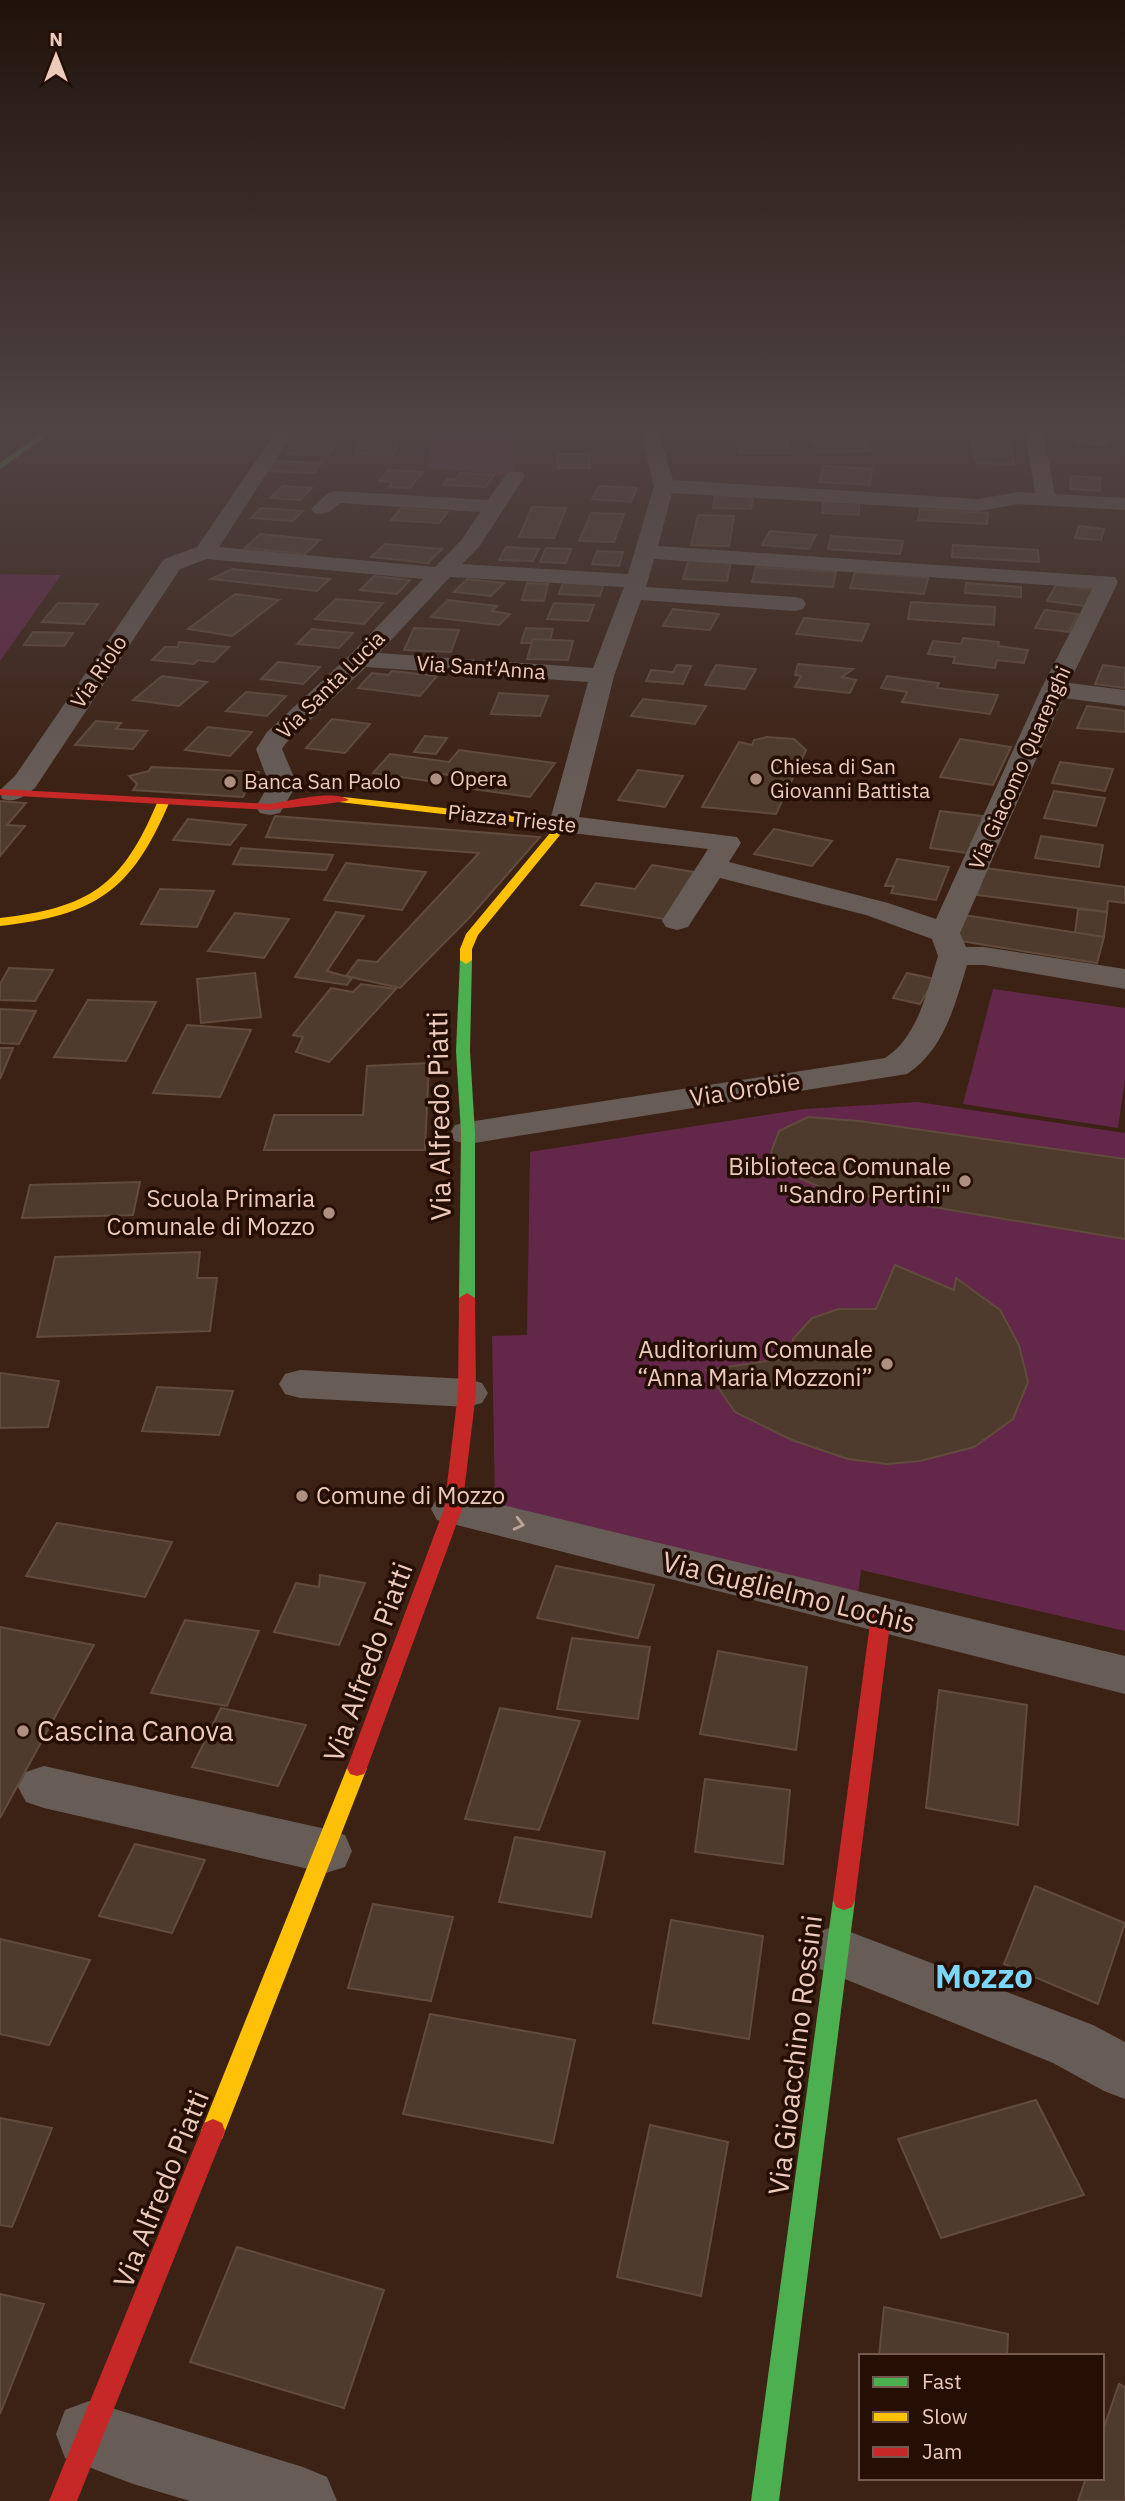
<svg xmlns="http://www.w3.org/2000/svg" width="1125" height="2501" font-family="'IBM Plex Sans',sans-serif">
	<style>
		.green { fill: #632849 }
		.building { fill: #4f3b2d; stroke: #614b3c; stroke-width: 2 }
		.lines { fill: none; stroke-linecap: round; stroke-linejoin: round }
		.street { fill: #675c56; fill-rule: evenodd }
		.fast { fill: #4caf50; fill-rule: evenodd }
		.slow { fill: #ffc107; fill-rule: evenodd }
		.jam { fill: #c62828; fill-rule: evenodd }
		.oneway { stroke: #bda499 }
		.poi-dot { fill: #ae9082; stroke: #250f05; stroke-width: 2.5 }
		.labels { text-anchor: middle; stroke-width: 7; stroke-linejoin: round; paint-order: stroke }
		.far-street-label { font-size: 21px; fill: #eccbbd; stroke: #250f05 }
		.far-poi-label { font-size: 21px; fill: #eccbbd; stroke: #250f05; text-anchor: start }
		.street-label { font-size: 24px; fill: #eccbbd; stroke: #250f05 }
		.poi-label { font-size: 24px; fill: #eccbbd; stroke: #250f05; text-anchor: end }
		.near-street-label { font-size: 28px; fill: #eccbbd; stroke: #250f05 }
		.near-poi-label { font-size: 28px; fill: #eccbbd; stroke: #250f05; text-anchor: start }
		.near-quarter-label { font-size: 33px; font-weight: bold; fill: #7bd7f9; stroke: #250f05 }
	</style>
	<rect width="100%" height="100%" fill="#3c2214"/>
	<g class="green">
		<path d="M432,433h79l2,39 10,4 -95,-8z"/>
		<path d="M0,574l61,1 -61,86z"/>
		<path d="M993,989l132,19v71l-7,49 -155,-24z"/>
		<path d="M918,1102l207,31v498l-264,-61 -3,24 -363,-90 -3,-168 35,-1 3,-183 274,-43z"/>
	</g>
	<g class="building">
		<path d="M968,433h37l10,31 -38,-1z"/>
		<path d="M1075,433h29l1,12 -29,-2z"/>
		<path d="M295,434l44,1 -11,20 -42,-1z"/>
		<path d="M361,435l39,1 -6,19 -39,-1z"/>
		<path d="M865,440l6,11 -53,1 -5,-11z"/>
		<path d="M737,441h50l4,12h-51z"/>
		<path d="M557,454h32l1,14h-32z"/>
		<path d="M276,461l45,2 -7,10 -45,-2z"/>
		<path d="M823,466l49,3 -2,16 -50,-3z"/>
		<path d="M389,470l34,2 -13,16 -21,-1 3,-5 -13,-1z"/>
		<path d="M460,473l34,2 -8,12 -43,-2 4,-6 8,1z"/>
		<path d="M1071,476l29,2v13l-30,-2z"/>
		<path d="M283,486l29,2 -12,12 -30,-2z"/>
		<path d="M599,486l38,2 -6,14 -39,-3z"/>
		<path d="M715,495l38,2 -2,12 -38,-1z"/>
		<path d="M823,500l36,2v13l-37,-2z"/>
		<path d="M532,507l34,1 -12,30 -35,-1z"/>
		<path d="M261,508l42,3 -10,10 -42,-3z"/>
		<path d="M401,508l47,4 -9,11 -48,-3z"/>
		<path d="M920,509l68,4 -1,11 -69,-4z"/>
		<path d="M591,513l33,1 -10,28 -35,-1z"/>
		<path d="M698,515l36,1 -5,30 -38,-1z"/>
		<path d="M1079,526l25,3 -3,11 -26,-2z"/>
		<path d="M770,531l46,4 -7,14 -47,-4z"/>
		<path d="M260,534l60,6 -15,14 -60,-6z"/>
		<path d="M831,536l72,5 -3,13 -72,-5z"/>
		<path d="M385,544l57,5 -14,14 -57,-6z"/>
		<path d="M953,545l85,5 1,12 -87,-5z"/>
		<path d="M506,547l33,2 -6,12 -34,-1z"/>
		<path d="M546,548l25,1 -5,14 -26,-1z"/>
		<path d="M597,551l26,1 -4,14 -27,-2z"/>
		<path d="M689,559l42,3 -4,19 -44,-2z"/>
		<path d="M756,567l80,5 -3,15 -81,-5z"/>
		<path d="M232,569l98,10 -13,12 -106,-12z"/>
		<path d="M855,572l73,6 -4,16 -74,-6z"/>
		<path d="M374,576l36,4 -13,14 -37,-4z"/>
		<path d="M467,579l37,4 -13,13 -37,-4z"/>
		<path d="M564,580l40,2 -4,14 -41,-2z"/>
		<path d="M527,583l21,1 -4,17 -22,-1z"/>
		<path d="M966,583l55,4v10l-56,-4z"/>
		<path d="M1056,585l37,4 -8,17 -38,-5z"/>
		<path d="M235,594l44,6 -47,36 -44,-7z"/>
		<path d="M336,599l47,4 -19,21 -49,-5z"/>
		<path d="M448,600l49,6 -5,5 18,3 -11,11 -68,-8z"/>
		<path d="M911,602l84,5 -1,18 -86,-6z"/>
		<path d="M58,603l40,1 -14,20 -42,-2z"/>
		<path d="M554,603l40,2 -6,16 -41,-2z"/>
		<path d="M673,609l46,5 -9,16 -47,-4z"/>
		<path d="M1045,610l33,4 -9,18 -34,-4z"/>
		<path d="M804,618l65,6 -7,17 -66,-7z"/>
		<path d="M414,628l45,2 -8,22 -47,-2z"/>
		<path d="M526,628l27,1 -3,11 -17,-1 -2,4h-10z"/>
		<path d="M312,629l41,4 -14,15 -42,-4z"/>
		<path d="M33,632l40,1 -9,13 -40,-1z"/>
		<path d="M963,638l36,4 -1,4 30,4 -4,13 -27,-3 -2,8 -42,-5 2,-6 -27,-3 5,-13 28,3z"/>
		<path d="M533,639l40,2 -5,19 -41,-1z"/>
		<path d="M179,642l50,5 -15,15 -16,-2 -4,4 -42,-4 13,-13h13z"/>
		<path d="M278,662l42,5 -17,17 -42,-5z"/>
		<path d="M798,664l55,5 -11,8 14,3 -6,13 -55,-6 6,-11 -6,-1z"/>
		<path d="M677,665l14,1 -8,18 -37,-3 5,-11 22,2z"/>
		<path d="M716,665l40,4 -11,20 -40,-4z"/>
		<path d="M1103,665l22,3v20l-30,-4z"/>
		<path d="M392,671l45,5 -17,20 -62,-8 14,-15 16,2z"/>
		<path d="M162,676l45,6 -28,24 -46,-6z"/>
		<path d="M887,676l52,7 -2,5 61,7 -8,19 -88,-12 5,-10 -26,-4z"/>
		<path d="M246,692l40,4 -19,20 -41,-5z"/>
		<path d="M499,693l49,3 -8,20 -49,-2z"/>
		<path d="M643,699l63,7 -11,18 -64,-8z"/>
		<path d="M1087,706l38,5v21l-48,-4z"/>
		<path d="M332,719l38,5 -25,29 -39,-5z"/>
		<path d="M96,721l25,2 -5,6 31,2 -14,18 -58,-4z"/>
		<path d="M208,727l44,5 -22,24 -45,-6z"/>
		<path d="M425,736l22,2 -11,16 -22,-2z"/>
		<path d="M767,737l27,2 12,11 -30,64 -74,-7 37,-65 13,3 2,-5z"/>
		<path d="M960,739l51,8 -18,38 -53,-8z"/>
		<path d="M459,750l96,13 -25,34 -57,-8 8,-9 -39,-6 -7,8 -62,-9 17,-19 59,8z"/>
		<path d="M1060,762l53,7 -8,22 -53,-8z"/>
		<path d="M151,767l108,5 -3,6 6,8 -16,5 -3,6 -110,-7 4,-6 -8,-8 20,-5z"/>
		<path d="M638,770l45,6 -18,31 -47,-7z"/>
		<path d="M1054,791l51,7 -9,28 -52,-8z"/>
		<path d="M0,801l26,2 -19,22 18,1 -25,30z"/>
		<path d="M940,811l43,5 -9,38 -44,-6z"/>
		<path d="M275,816l265,21 -71,81 -69,70 -54,-12 12,-16 19,2 102,-109 -213,-16z"/>
		<path d="M188,819l58,6 -16,20 -57,-5z"/>
		<path d="M774,829l58,12 -20,25 -58,-12z"/>
		<path d="M1041,836l62,9 -4,22 -64,-9z"/>
		<path d="M241,848l92,7 -7,15 -93,-6z"/>
		<path d="M897,859l52,8 -13,33 -45,-7 3,-7h-9z"/>
		<path d="M346,863l80,9 -24,38 -78,-10z"/>
		<path d="M652,865l42,7 -30,47 -83,-14 15,-22 39,6z"/>
		<path d="M985,868l140,19v16l-17,-2 -1,11 -130,-17z"/>
		<path d="M160,889l54,2 -17,36 -56,-3z"/>
		<path d="M1078,909l29,3 -3,25 -29,-4z"/>
		<path d="M336,912l28,4 -37,55 25,7 -5,7 -52,-8z"/>
		<path d="M235,913l54,6 -25,39 -56,-7z"/>
		<path d="M964,915l140,22 -7,26 -143,-23z"/>
		<path d="M9,968l44,2 -18,31 -35,-1v-16z"/>
		<path d="M255,973l6,44 -60,6 -4,-44z"/>
		<path d="M907,973l28,6 -15,25 -27,-6z"/>
		<path d="M361,984l35,5 -67,73 -33,-10 7,-15 -10,-2 38,-47 22,4z"/>
		<path d="M88,1000l68,2 -30,59 -72,-4z"/>
		<path d="M0,1009l36,2 -17,33 -19,-1z"/>
		<path d="M187,1025l64,5 -31,67 -67,-4z"/>
		<path d="M0,1048h13l-13,31z"/>
		<path d="M429,1063l-4,87h-161l10,-35h89l4,-49z"/>
		<path d="M808,1117l51,4 266,38v80l-300,-50 -38,-16 -16,-21 8,-21z"/>
		<path d="M140,1182l-7,33 -111,3 8,-33z"/>
		<path d="M200,1252l-3,26h20l-7,53 -173,6 18,-80z"/>
		<path d="M895,1265l59,25 2,-12 44,32 19,35 9,37 -15,37 -39,28 -54,14 -33,3 -39,-5 -56,-19 -57,-28 -29,-42 88,-13 -1,-18 19,-21 27,-9h37z"/>
		<path d="M0,1373l59,8 -11,46 -48,1z"/>
		<path d="M157,1387l76,4 -14,44 -77,-4z"/>
		<path d="M57,1523l115,19 -27,55 -119,-21z"/>
		<path d="M556,1566l98,19 -16,53 -101,-20z"/>
		<path d="M320,1575l45,8 -26,62 -65,-13 22,-49 23,4z"/>
		<path d="M185,1620l74,11 -32,75 -76,-13z"/>
		<path d="M0,1627l94,18 -94,173z"/>
		<path d="M572,1638l78,9 -12,72 -81,-10z"/>
		<path d="M718,1651l89,16 -11,83 -96,-16z"/>
		<path d="M939,1690l88,15 -9,120 -92,-17z"/>
		<path d="M221,1708l85,17 -28,61 -86,-19z"/>
		<path d="M500,1708l80,13 -41,109 -74,-11z"/>
		<path d="M705,1779l85,11 -7,74 -88,-12z"/>
		<path d="M515,1837l90,15 -14,65 -92,-15z"/>
		<path d="M135,1844l70,16 -33,73 -73,-17z"/>
		<path d="M1035,1886l90,37 -27,81 -94,-40z"/>
		<path d="M373,1904l80,13 -22,84 -83,-13z"/>
		<path d="M671,1920l92,16 -14,103 -96,-16z"/>
		<path d="M0,1939l90,21 -41,85 -49,-11z"/>
		<path d="M430,2014l145,26 -22,103 -150,-29z"/>
		<path d="M1036,2100l48,95 -143,43 -43,-99z"/>
		<path d="M0,2118l52,10 -40,99 -12,-2z"/>
		<path d="M650,2125l78,17 -27,154 -84,-19z"/>
		<path d="M237,2247l147,43 -40,118 -154,-46z"/>
		<path d="M0,2294l44,10 -44,110z"/>
		<path d="M884,2307l124,27 -1,22h-128z"/>
		<path d="M1119,2384l6,3v114h-47l8,-23h16v-45z"/>
	</g>
	<g class="lines">
		<g class="street">
			<path d="M275,433h18l-74,114 216,20 28,-29 17,-26 -140,-9c-9,8 -14,13 -26,10l-3,-4 17,-16 7,-2 153,9 20,-28h14l3,4 -46,71 -17,17 166,10 26,-88 -13,-53h18l14,47 305,19 41,-7 16,1 -10,-60h18l12,61 70,4v12l-106,-6 -41,7 -306,-18 -14,53 457,31 3,5 -49,101 56,7v16l-62,-8 -103,235 6,14h18l141,22v20l-141,-24h-17c-12,40 -23,85 -60,109l-439,70 -13,-3 -5,-8 5,-8 13,-3 417,-64c33,-21 42,-67 53,-102l-6,-17 -66,-24 -146,-37 -32,49 -11,3 -11,-3 -4,-6 46,-72 -145,-17 -10,-2 -4,-6 39,-142 -222,-15 -80,76 -4,6 15,35 -17,29 -10,2 -10,-2 -4,-6 13,-23 -13,-35 11,-17 84,-78 72,-75 -216,-20 -27,10 -145,219c-12,9 -18,15 -33,11l-2,-9 15,-14 149,-217 33,-12zM654,559l439,29 -52,101 -105,230 -48,-16 -159,-41 12,-19 -4,-6 -158,-20 35,-141 27,-76 154,11 8,-2 3,-5 -3,-5 -8,-2 -149,-10zM450,577l174,10 -31,81 -214,-15z"/>
			<path d="M300,1370l167,9 15,4 6,10 -6,10 -15,4 -167,-9 -15,-4 -6,-10 6,-10z"/>
			<path d="M453,1493l672,163v38l-688,-174 -6,-11 6,-11z"/>
			<path d="M44,1766l282,63 19,6 7,16 -7,16 -19,6 -282,-65 -18,-6 -8,-15 8,-15z"/>
			<path d="M835,1926l258,99 32,17v57l-21,-8 -51,-28 -238,-96 -8,-17 8,-17z"/>
			<path d="M89,2401l214,66 24,10 10,24h-147l-57,-17 -68,-26 -9,-24 9,-24z"/>
		</g>
		<g class="fast">
			<path d="M42,433h9l-51,36v-6z"/>
			<path d="M466,956l6,4 -2,91 5,82v165l-8,5 -8,-5 2,-165 -5,-82 4,-91z"/>
			<path d="M844,1890l8,3 3,7 -76,601h-28l82,-601 3,-7z"/>
		</g>
		<g class="slow">
			<path d="M343,797l220,24 6,3 -91,111 -6,14v11l-6,4 -6,-4v-11l6,-15 89,-107 -216,-25v-4z"/>
			<path d="M163,800l6,3c-38,89 -74,112 -169,123v-8c89,-10 122,-32 157,-115z"/>
			<path d="M357,1760l7,2 3,6 -142,363 -3,8 -9,4 -9,-4 -3,-8 146,-363 3,-6z"/>
		</g>
		<g class="jam">
			<path d="M0,789l270,15c19,-3 64,-15 79,-4 -5,3 -67,8 -79,10l-270,-15z"/>
			<path d="M467,1293l8,5 1,95 -14,116 -95,259 -3,6 -7,2 -7,-2 -3,-6 97,-259 14,-116 1,-95z"/>
			<path d="M881,1609l7,2 3,5 -36,284 -3,7 -8,3 -8,-3 -3,-7 38,-284 3,-5z"/>
			<path d="M213,2119l9,4 3,8 -148,370h-28l152,-370 3,-8z"/>
		</g>
	</g>
	<defs><path id="oneway-chevron" d="M-2-3.5L2.5 0L-2 3.5" fill="none" stroke-width="1.6" stroke-linecap="round" stroke-linejoin="round" transform="scale(1.75)"/></defs>
	<use class="oneway" href="#oneway-chevron" transform="translate(519 1524) rotate(14)"/>
	<linearGradient id="sky" x2="0" y2="1"><stop stop-color="#21130b"/><stop offset="0.55" stop-color="#504445"/><stop offset="1" stop-color="#504445" stop-opacity="0"/></linearGradient>
	<rect width="1125" height="783" fill="url(#sky)"/>
	<g class="poi-dot">
		<circle cx="436" cy="779" r="7"/>
		<circle cx="756" cy="779" r="7"/>
		<circle cx="230" cy="782" r="7"/>
		<circle cx="965" cy="1181" r="7"/>
		<circle cx="329" cy="1213" r="7"/>
		<circle cx="887" cy="1364" r="7"/>
		<circle cx="302" cy="1496" r="7"/>
		<circle cx="23" cy="1731" r="7"/>
	</g>
	<g class="labels">
		<g class="far-street-label">
			<text transform="translate(481 668) rotate(4)" y="7">Via Sant'Anna</text>
			<text transform="translate(99 672) rotate(-56)" y="7">Via Riolo</text>
			<text transform="translate(331 685) rotate(-45)" y="7">Via Santa Lucia</text>
			<text transform="translate(1020 768) rotate(-66)" y="7">Via Giacomo Quarenghi</text>
			<text transform="translate(512 819) rotate(6)" y="7">Piazza Trieste</text>
		</g>
		<g class="far-poi-label">
			<text x="770" y="774">Chiesa di San<tspan x="770" dy="24">Giovanni Battista</tspan></text>
			<text x="450" y="786">Opera</text>
			<text x="244" y="789">Banca San Paolo</text>
		</g>
		<g class="street-label">
			<text transform="translate(745 1090) rotate(-9)" y="8">Via Orobie</text>
		</g>
		<g class="poi-label">
			<text x="951" y="1175">Biblioteca Comunale<tspan x="951" dy="28">"Sandro Pertini"</tspan></text>
			<text x="315" y="1207">Scuola Primaria<tspan x="315" dy="28">Comunale di Mozzo</tspan></text>
			<text x="873" y="1358">Auditorium Comunale<tspan x="873" dy="28">“Anna Maria Mozzoni”</tspan></text>
			<text x="316" y="1504" text-anchor="start">Comune di Mozzo</text>
		</g>
		<g class="near-street-label">
			<text transform="translate(439 1116) rotate(-91)" y="10">Via Alfredo Piatti</text>
			<text transform="translate(789 1592) rotate(14)" y="10">Via Guglielmo Lochis</text>
			<text transform="translate(368 1662) rotate(-70)" y="10">Via Alfredo Piatti</text>
			<text transform="translate(795 2055) rotate(-83)" y="10">Via Gioacchino Rossini</text>
			<text transform="translate(161 2189) rotate(-68)" y="10">Via Alfredo Piatti</text>
		</g>
		<g class="near-poi-label">
			<text x="37" y="1741">Cascina Canova</text>
		</g>
		<g class="near-quarter-label">
			<text x="984" y="1988">Mozzo</text>
		</g>
	</g>
	<rect x="859" y="2354" width="245" height="126" fill="#250f05" stroke="#755a4f" stroke-width="2"/>
	<rect x="873" y="2377" width="35" height="10" fill="#4caf50" stroke="#755a4f" stroke-width="2"/>
	<text x="922" y="2389" font-size="21" fill="#eccbbd">Fast</text>
	<rect x="873" y="2412" width="35" height="10" fill="#ffc107" stroke="#755a4f" stroke-width="2"/>
	<text x="922" y="2424" font-size="21" fill="#eccbbd">Slow</text>
	<rect x="873" y="2447" width="35" height="10" fill="#c62828" stroke="#755a4f" stroke-width="2"/>
	<text x="922" y="2459" font-size="21" fill="#eccbbd">Jam</text>
	<g transform="translate(56 56)" stroke="#250f05" stroke-width="5" paint-order="stroke">
	<path d="M0-5L12 26L0 18L-12 26Z" fill="#eccbbd"/>
	<text y="-10" font-size="19" font-weight="bold" text-anchor="middle" fill="#eccbbd">N</text>
	</g>
</svg>
